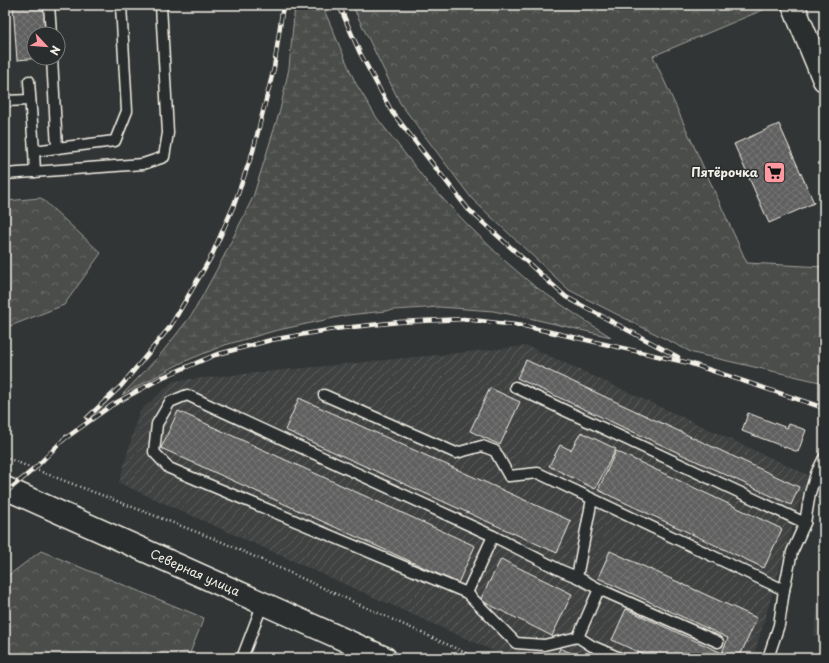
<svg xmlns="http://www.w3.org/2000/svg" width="829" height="663" font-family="'Playpen Sans',sans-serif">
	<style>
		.built { fill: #404242 }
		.industrial { fill: url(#industrial-furrows) }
		.forest { fill: url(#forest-crowns); stroke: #a09f9a }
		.wetland { fill: url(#wetland-marsh); stroke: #a09f9a }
		.building { fill: url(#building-cross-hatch); stroke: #f4f1e8 }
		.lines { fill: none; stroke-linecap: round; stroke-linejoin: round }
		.lane-casing { stroke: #f4f1e8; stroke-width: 13 }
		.secondary-casing { stroke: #f4f1e8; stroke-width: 25 }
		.path { stroke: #f4f1e8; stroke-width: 2.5; stroke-dasharray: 1 3; stroke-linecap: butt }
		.lane { stroke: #2a2d2e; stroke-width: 10 }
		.secondary { stroke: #2a2d2e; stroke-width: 22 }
		.rail-casing { stroke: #f4f1e8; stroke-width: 4.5 }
		.rail { stroke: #2a2d2e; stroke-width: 3; stroke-dasharray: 9; stroke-linecap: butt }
		.labels { text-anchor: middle; stroke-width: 3; stroke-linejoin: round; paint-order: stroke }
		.poi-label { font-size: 12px; font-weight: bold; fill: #f4f1e8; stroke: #2a2d2e; text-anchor: end }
		.street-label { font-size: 12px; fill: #f4f1e8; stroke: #2a2d2e }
	</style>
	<defs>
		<pattern id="industrial-furrows" width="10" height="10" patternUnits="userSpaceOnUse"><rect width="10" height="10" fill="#404242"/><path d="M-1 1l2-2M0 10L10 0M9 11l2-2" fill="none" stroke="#5c5e5d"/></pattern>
		<pattern id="forest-crowns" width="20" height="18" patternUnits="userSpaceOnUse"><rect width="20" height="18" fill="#4b4d4c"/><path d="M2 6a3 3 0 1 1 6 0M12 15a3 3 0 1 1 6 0" fill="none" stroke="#666766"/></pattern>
		<pattern id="wetland-marsh" width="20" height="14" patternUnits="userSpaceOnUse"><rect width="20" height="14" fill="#4b4d4c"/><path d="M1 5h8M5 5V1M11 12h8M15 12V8" fill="none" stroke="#666766"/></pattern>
		<pattern id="building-cross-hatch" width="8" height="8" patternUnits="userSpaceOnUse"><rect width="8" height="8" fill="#5f605f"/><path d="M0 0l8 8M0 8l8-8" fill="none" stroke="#777776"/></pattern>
	</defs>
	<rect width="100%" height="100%" fill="#323535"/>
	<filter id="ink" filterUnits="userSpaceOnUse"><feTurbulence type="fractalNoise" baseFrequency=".025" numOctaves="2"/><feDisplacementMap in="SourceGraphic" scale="8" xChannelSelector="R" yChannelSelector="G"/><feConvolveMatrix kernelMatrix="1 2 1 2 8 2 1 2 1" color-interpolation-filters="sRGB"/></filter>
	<g filter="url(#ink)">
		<path class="built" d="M824,555v85l-10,-5z"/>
		<path class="industrial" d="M528,346l280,129 -55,183h-244l-390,-175 20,-71 34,-31z"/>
		<g class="forest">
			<path d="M352,5h412l1,4 -112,47 94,207 77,4v116l-131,-30 -124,-63 -97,-91 -72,-96z"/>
			<path d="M41,198l60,55 -37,52 -59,23v-127z"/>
			<path d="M41,551l163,67 -16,40h-183v-80z"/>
		</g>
		<path class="wetland" d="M295,5h27l33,77 22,36 50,64 42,44 35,34 29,25 45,31 33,21 -82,-19 -36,-7 -53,-4 -46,3 -46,5 -74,16 -49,14 -42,17 -61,33 38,-40 33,-42 30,-55 30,-61 27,-87 9,-42z"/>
		<g class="building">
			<path d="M13,5h31l2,29h-12v24h7l-24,2z"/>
			<path d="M779,124l35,79 -45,20 -35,-79z"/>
			<path d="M526,360l273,127 -8,18 -274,-127z"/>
			<path d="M490,388l30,14 -20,43 -30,-14z"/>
			<path d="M299,398l272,123 -14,32 -272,-123z"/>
			<path d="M178,411l297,135 -17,37 -297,-135z"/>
			<path d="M748,413l39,15 2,-4 17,6 -8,22 -56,-21z"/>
			<path d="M581,432l35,17 -21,40 -46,-23 11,-21 11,5z"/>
			<path d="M616,451l166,78 -18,39 -166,-78z"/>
			<path d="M610,551l147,67 -18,40h-88l-39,-18 14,-31 96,44 6,-15 -130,-60z"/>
			<path d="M501,559l71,35 -20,42 -72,-36z"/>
			<path d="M560,648l22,10h-26z"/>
		</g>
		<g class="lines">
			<defs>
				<g id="lane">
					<path d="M49,5l2,29"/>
					<path d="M29,81l5,70"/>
					<path d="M5,101l25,-1"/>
					<path d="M57,148l58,-7 12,-30 -6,-106"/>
					<path d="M35,172l-1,-21 23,-3 -5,-90"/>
					<path d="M5,174l138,-10 21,-7 4,-24 -7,-128"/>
					<path d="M515,387l290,136"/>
					<path d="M324,395l132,58 26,-7 13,5 14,25 29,-3 246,117"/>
					<path d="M592,499l-15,78 22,12 119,53"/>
					<path d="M577,577l-15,-6 -69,-35 -306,-141 -17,7 -13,22 -3,28 15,16 298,125 49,50 28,2 34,-8 14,9 28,12"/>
					<path d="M467,593l26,-57"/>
					<path d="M578,637l21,-48"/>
					<path d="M242,658l21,-55"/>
					<path d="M768,658l11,-33 5,-35 8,-38 13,-29 5,-30 6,-19 8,-16"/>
				</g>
				<g id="secondary">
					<path d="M793,5l31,75"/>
					<path id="s1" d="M5,488l380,170"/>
				</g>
			</defs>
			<use href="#lane" class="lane-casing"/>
			<use href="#secondary" class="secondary-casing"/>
			<path class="path" d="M5,457l29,12 186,72 257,117"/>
			<use href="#lane" class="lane"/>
			<use href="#secondary" class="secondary"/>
			<defs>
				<g id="rail">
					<path d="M339,5l21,48 32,59 76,97 98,88 112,60"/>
					<path d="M87,418l34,-32 49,-59 41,-70 23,-52 19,-54 21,-83 9,-63"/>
					<path d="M63,440l49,-35 51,-28 52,-22 56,-15 63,-11 65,-7 65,-3 60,7 165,37 135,45"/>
					<path d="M5,493l29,-24 32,-32"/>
				</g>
			</defs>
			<use href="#rail" class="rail-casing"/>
			<use href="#rail" class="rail"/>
		</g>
	</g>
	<defs>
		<symbol id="supermarket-square" viewBox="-11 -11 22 22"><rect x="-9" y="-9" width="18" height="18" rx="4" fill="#ff9aa2" stroke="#2a2d2e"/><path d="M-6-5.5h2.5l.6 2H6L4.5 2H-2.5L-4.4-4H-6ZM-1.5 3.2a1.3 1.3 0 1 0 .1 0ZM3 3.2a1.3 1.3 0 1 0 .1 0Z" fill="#111"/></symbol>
	</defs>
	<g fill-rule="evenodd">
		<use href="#supermarket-square" x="762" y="160" width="25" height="25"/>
	</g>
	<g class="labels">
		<g class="poi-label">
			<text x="758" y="177">Пятёрочка</text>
		</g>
		<g class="street-label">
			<text dy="4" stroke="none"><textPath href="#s1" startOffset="208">Северная улица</textPath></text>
		</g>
	</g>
	<rect width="829" height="663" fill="none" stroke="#2a2d2e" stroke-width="20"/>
	<rect x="10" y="10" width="809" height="643" fill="none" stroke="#f4f1e8" stroke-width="1.5" filter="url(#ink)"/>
	<g transform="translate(46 46) rotate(116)"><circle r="19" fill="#2a2d2e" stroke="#7b7b78"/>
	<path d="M0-3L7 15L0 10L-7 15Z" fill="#ff9aa2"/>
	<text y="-6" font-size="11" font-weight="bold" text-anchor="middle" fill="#f4f1e8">N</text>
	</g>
</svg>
